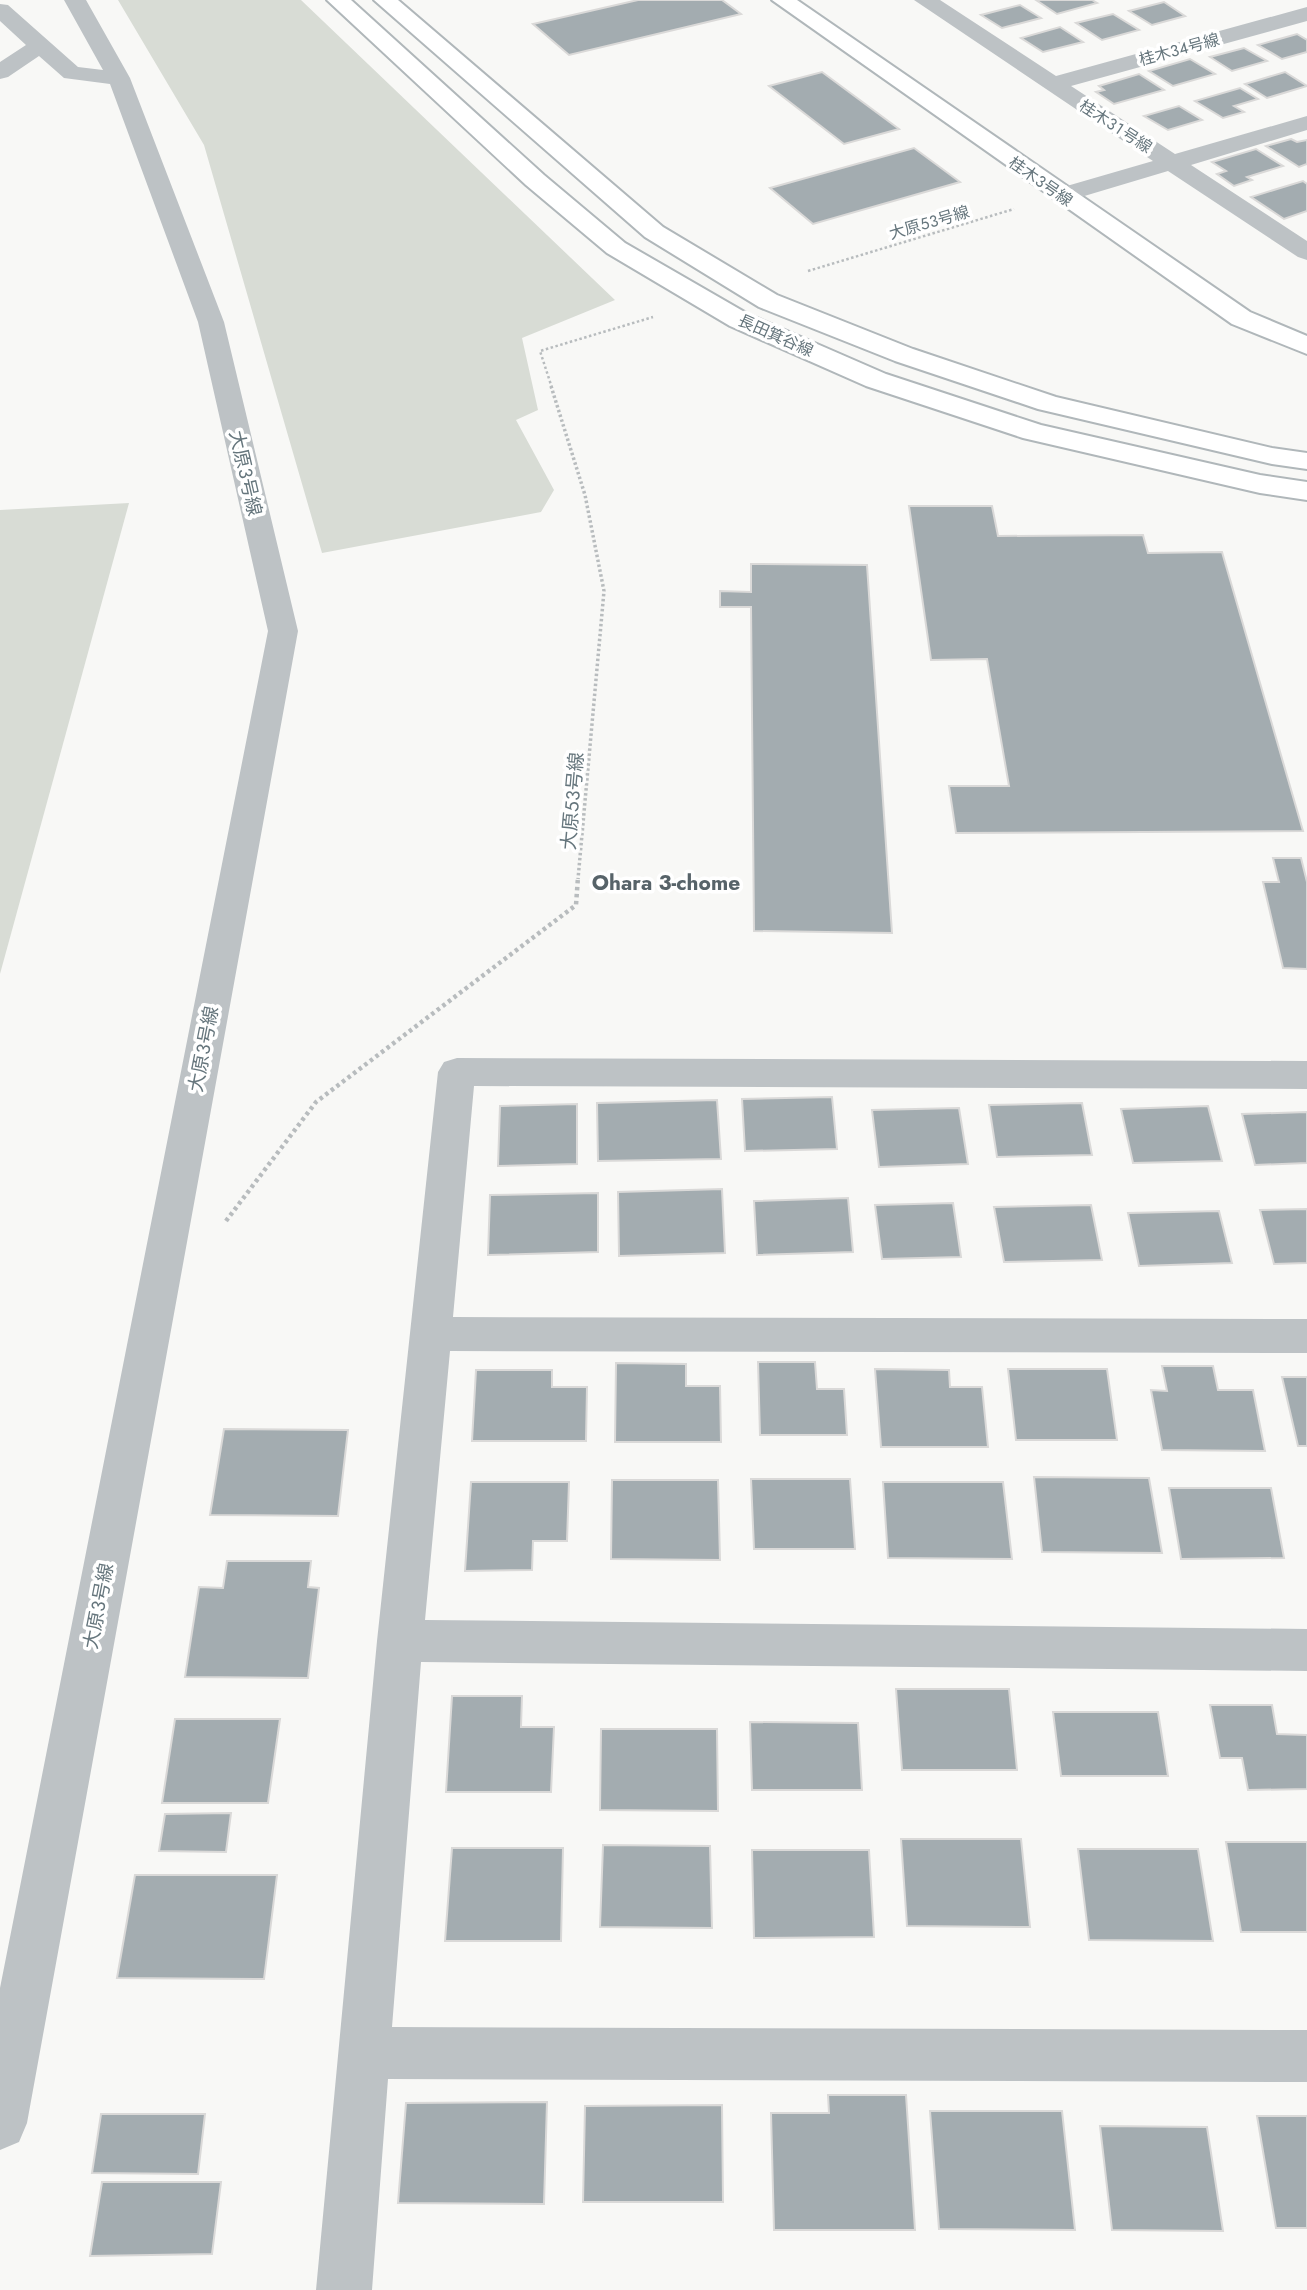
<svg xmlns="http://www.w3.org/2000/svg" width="1307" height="2290" font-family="Jost,'Noto Sans JP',sans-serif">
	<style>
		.green { fill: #d8dcd5 }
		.building { fill: #a3acb0; stroke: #dad9d8; stroke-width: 2 }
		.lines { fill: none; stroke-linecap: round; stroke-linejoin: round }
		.secondary-casing { stroke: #b0b7ba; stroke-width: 4 }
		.path-far2 { stroke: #b8bcbe; stroke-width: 2.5; stroke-dasharray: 2.5 2.5; stroke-linecap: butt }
		.path-far1 { stroke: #b8bcbe; stroke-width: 3.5; stroke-dasharray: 2.5 2.5; stroke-linecap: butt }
		.path { stroke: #b8bcbe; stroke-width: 4.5; stroke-dasharray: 3.5 3.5; stroke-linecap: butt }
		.street { fill: #bdc2c5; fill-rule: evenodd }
		.secondary { fill: #fff; fill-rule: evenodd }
		.labels { text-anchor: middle; stroke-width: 7; stroke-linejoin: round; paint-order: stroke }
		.far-street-label { font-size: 16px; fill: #66767d; stroke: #fff }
		.street-label { font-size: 19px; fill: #66767d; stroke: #fff }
		.neighbourhood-label { font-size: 21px; font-weight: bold; fill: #576369; stroke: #fff }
	</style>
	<rect width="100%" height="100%" fill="#f8f8f6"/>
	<g class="green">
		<path d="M118,0h183l314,300 -93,38 16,72 -22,10 38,70 -13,22 -219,41 -118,-408z"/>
		<path d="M129,503l-129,471v-464z"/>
	</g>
	<g class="building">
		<path d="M638,0h84l19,14 -172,41 -36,-31z"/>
		<path d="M1036,0h56l5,3 -40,11z"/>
		<path d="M1164,2l21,14 -33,9 -23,-14z"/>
		<path d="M1020,5l21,13 -39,10 -21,-13z"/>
		<path d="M1113,14l26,16 -37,10 -26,-17z"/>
		<path d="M1060,27l23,15 -40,10 -22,-14z"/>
		<path d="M1297,34l10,6v12l-25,7 -24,-14z"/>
		<path d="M1244,48l23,13 -35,10 -22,-14z"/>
		<path d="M1190,59l25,15 -42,12 -24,-15z"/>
		<path d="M822,72l77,57 -55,15 -75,-58z"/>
		<path d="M1285,72l22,14 -40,12 -22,-14z"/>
		<path d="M1139,74l25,16 -50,14 -18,-12 8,-2 -5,-4z"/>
		<path d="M1240,88l18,11 -24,7 10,6 -21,6 -28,-17z"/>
		<path d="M1179,106l23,14 -34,10 -24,-14z"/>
		<path d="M1291,139l6,3 10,-2v24l-8,3 -33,-21z"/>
		<path d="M914,148l46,34 -147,42 -43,-36z"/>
		<path d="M1256,149l27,17 -36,11 5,3 -18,6 -17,-12 9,-3 -14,-9z"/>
		<path d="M1303,181l4,3v27l-23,8 -33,-22z"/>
		<path d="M909,506h83l6,30 145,-1 5,18 74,-1 81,279 -347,2 -7,-47h60l-22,-127 -56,1z"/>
		<path d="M751,564l116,1 25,368 -138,-2 -3,-324h-31v-16l31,1z"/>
		<path d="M1273,858h28l6,24v87l-24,-1 -20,-86h16z"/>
		<path d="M832,1097l5,52 -92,2 -3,-52z"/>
		<path d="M717,1100l4,59 -123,2 -1,-58z"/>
		<path d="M1082,1103l10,52 -95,2 -8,-52z"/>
		<path d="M577,1104v60l-79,2 2,-60z"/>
		<path d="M1208,1106l14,55 -89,2 -12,-54z"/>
		<path d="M959,1108l9,56 -89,3 -7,-57z"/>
		<path d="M1307,1112v51l-52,2 -13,-51z"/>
		<path d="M722,1189l3,64 -106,3 -1,-64z"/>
		<path d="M598,1193v59l-110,3 2,-60z"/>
		<path d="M848,1198l5,54 -96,3 -3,-54z"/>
		<path d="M953,1203l8,54 -79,2 -7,-54z"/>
		<path d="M1091,1205l11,55 -98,2 -10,-55z"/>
		<path d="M1307,1209v54l-33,1 -14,-54z"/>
		<path d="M1219,1211l13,52 -93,3 -11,-53z"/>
		<path d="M758,1362h57l2,27h27l3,46h-87z"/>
		<path d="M616,1363l70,1v22h34l1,56h-106z"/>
		<path d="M1162,1366h51l5,24h35l12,61 -103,-1 -11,-60 16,1z"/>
		<path d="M875,1369l74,1 1,17h32l6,60h-107z"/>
		<path d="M1008,1369h99l10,71h-101z"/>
		<path d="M476,1370h76v17h35l-1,54h-114z"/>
		<path d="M1282,1377h25v69h-9z"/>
		<path d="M224,1429l124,1 -10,86 -128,-1z"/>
		<path d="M1034,1477l115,1 13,75 -120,-1z"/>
		<path d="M751,1479h99l5,70h-101z"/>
		<path d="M612,1480h106l2,80 -109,-1z"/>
		<path d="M471,1482h98l-2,59h-34l-1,29 -67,1z"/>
		<path d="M883,1482h120l9,77 -124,-1z"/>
		<path d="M1169,1488h102l13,70 -103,1z"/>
		<path d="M227,1561h84l-3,26 11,1 -11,90 -123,-1 14,-90 24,1z"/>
		<path d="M896,1689h113l8,81h-115z"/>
		<path d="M452,1696h70l-1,31h33l-3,65h-105z"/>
		<path d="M1210,1705h62l5,29 30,1v54l-59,1 -6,-32h-22z"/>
		<path d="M1053,1712h105l10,64h-107z"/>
		<path d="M175,1719h105l-12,84h-106z"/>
		<path d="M750,1722l108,1 4,67h-110z"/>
		<path d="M601,1729h116l1,82 -118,-1z"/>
		<path d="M231,1813l-5,39 -67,-1 6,-37z"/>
		<path d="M901,1839h120l9,88 -123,-1z"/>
		<path d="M1226,1842h81v90h-66z"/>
		<path d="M603,1845l107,1 2,82 -112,-1z"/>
		<path d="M452,1848h111l-2,93h-116z"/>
		<path d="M1078,1849h120l15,92 -124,-1z"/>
		<path d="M752,1850h117l5,87 -120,1z"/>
		<path d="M135,1875h142l-13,104 -147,-1z"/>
		<path d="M828,2095h78l9,135h-141l-3,-117h58z"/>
		<path d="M547,2102l-3,102 -146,-1 8,-100z"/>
		<path d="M722,2105l1,97h-140l2,-96z"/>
		<path d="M930,2111h132l13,119 -136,-1z"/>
		<path d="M101,2114h104l-7,60 -106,-1z"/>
		<path d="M1257,2116h50v112h-31z"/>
		<path d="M1100,2126l107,1 16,104 -111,-1z"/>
		<path d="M102,2182h119l-9,72 -122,2z"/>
	</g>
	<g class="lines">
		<defs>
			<g id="secondary">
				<path d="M327,0h24l193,175 81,68 123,71 138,60 155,51 219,50 47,7v18l-47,-7 -237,-55 -157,-52 -136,-60 -123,-73 -81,-68z"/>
				<path d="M374,0h24l265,227 114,68 136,54 143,48 216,51 35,5v16l-35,-5 -234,-55 -143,-48 -136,-54 -114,-70z"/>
				<path d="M772,0h25l453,312 57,24v18l-75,-30z"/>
			</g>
		</defs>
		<use href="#secondary" class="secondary-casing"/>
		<g class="path-far2">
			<path d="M808,271l206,-62"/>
			<path d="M552,388l-12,-37 113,-34"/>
		</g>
		<path class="path-far1" d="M551,386l34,109 19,96 -26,288"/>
		<path class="path" d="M226,1221l90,-119 260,-197 2,-28"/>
		<g class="street">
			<path d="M64,0h22l44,78 94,244 74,309 -271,1492 -8,19 -19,8v-162l268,-1357 -70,-309 -88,-238 -46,-6 -25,-22 -31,21 -8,2v-17l26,-17 -26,-24v-17l8,1 70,62 25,3z"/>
			<path d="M914,0h26l116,76 251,-69v14l-236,65 104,68 132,-38v14l-116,35 116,76v19l-9,-3 -130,-86 -97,29 -9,2 -9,-2 -3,-5 3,-5 100,-29z"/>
			<path d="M457,1058l850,3v28l-833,-3 -21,231 854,2v34l-857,-2 -25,269 882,9v42l-886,-9 -29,365 915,3v52l-919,-3 -16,211h-56l61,-649 61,-569 6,-10z"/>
		</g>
		<use href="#secondary" class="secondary"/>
	</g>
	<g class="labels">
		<g class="far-street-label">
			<text transform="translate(1179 49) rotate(-15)" y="6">桂木３４号線</text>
			<text transform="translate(1116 126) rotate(33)" y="6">桂木３１号線</text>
			<text transform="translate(1041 181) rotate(35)" y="6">桂木３号線</text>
			<text transform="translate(929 222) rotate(-16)" y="6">大原５３号線</text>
			<text transform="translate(776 335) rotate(24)" y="6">長田箕谷線</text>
		</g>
		<g class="street-label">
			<text transform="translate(246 473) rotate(77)" y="7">大原３号線</text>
			<text transform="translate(572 801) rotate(-85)" y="7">大原５３号線</text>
			<text transform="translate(203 1049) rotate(-79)" y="7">大原３号線</text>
			<text transform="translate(98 1606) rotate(-79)" y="7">大原３号線</text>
		</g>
		<g class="neighbourhood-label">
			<text x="666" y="890">Ohara 3-chome</text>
		</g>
	</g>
</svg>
